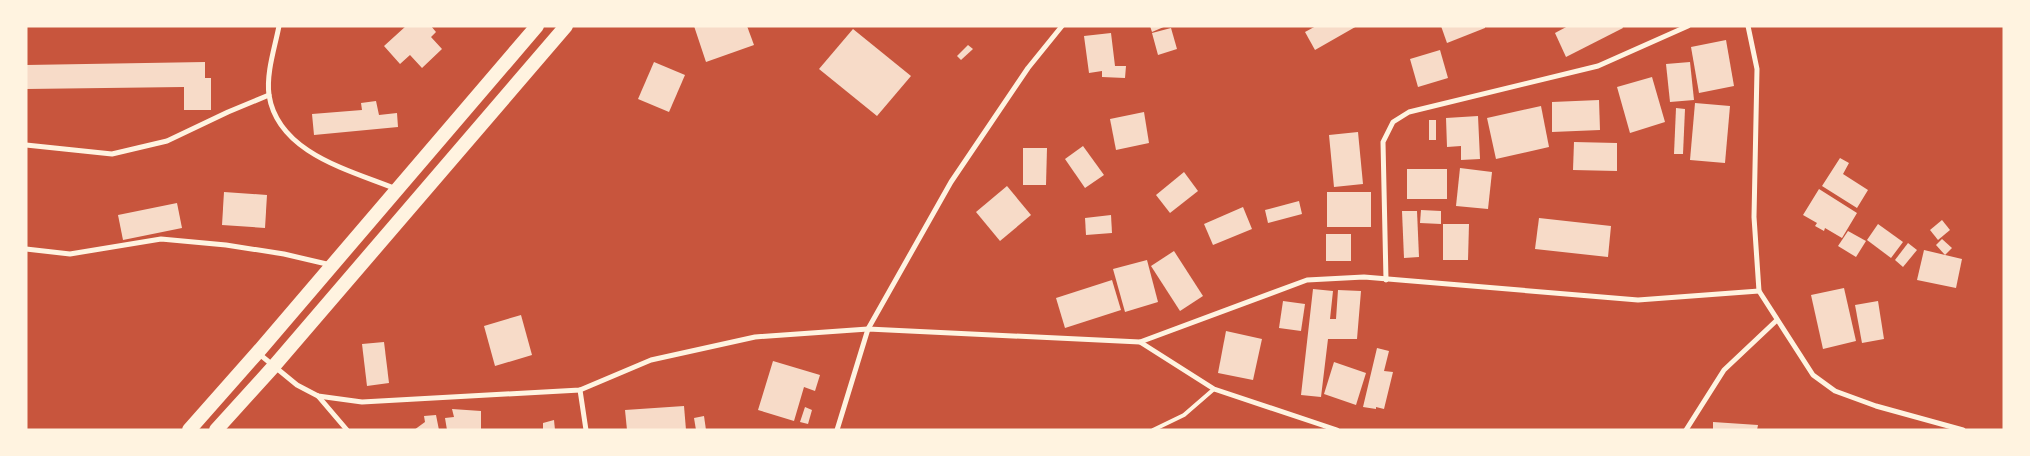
<svg xmlns="http://www.w3.org/2000/svg" width="2030" height="456" font-family="'Archivo Narrow',sans-serif">
	<style>
		.building { fill: #f7dbc8 }
		.lines { fill: none; stroke-linecap: round; stroke-linejoin: round }
		.service { stroke: #fff3e0; stroke-width: 4 }
		.minor { stroke: #fff3e0; stroke-width: 5 }
		.trunk { stroke: #fff3e0; stroke-width: 14 }
	</style>
	<rect width="100%" height="100%" fill="#c8553d"/>
	<g class="building">
		<path d="M406,26h25l5,6 -5,5 11,12 -20,19 -12,-13 -10,9 -16,-18z"/>
		<path d="M694,26h53l7,19 -48,17z"/>
		<path d="M1150,26h16l-14,6z"/>
		<path d="M1316,26h41l-42,24 -10,-18z"/>
		<path d="M1441,26h44v2l-38,15z"/>
		<path d="M1568,26h54l1,2 -57,29 -11,-24z"/>
		<path d="M1171,28l6,21 -19,6 -6,-22z"/>
		<path d="M853,29l58,47 -34,40 -58,-47z"/>
		<path d="M1111,33l4,33h11l-1,12 -23,-1v-6l-13,2 -5,-37z"/>
		<path d="M1726,40l8,46 -35,7 -8,-46z"/>
		<path d="M968,45l5,4 -12,11 -4,-4z"/>
		<path d="M1440,50l8,28 -30,9 -8,-28z"/>
		<path d="M205,62v16h6v32h-27v-23l-158,2v-24z"/>
		<path d="M654,62l31,13 -16,37 -31,-13z"/>
		<path d="M1690,62l4,38 -24,2 -4,-38z"/>
		<path d="M1652,77l13,45 -35,11 -13,-46z"/>
		<path d="M1599,100l1,30 -48,2v-30z"/>
		<path d="M376,101l3,14 18,-2 1,14 -84,8 -2,-21 50,-4 -1,-7z"/>
		<path d="M1695,103l35,3 -5,57 -35,-3z"/>
		<path d="M1541,106l8,41 -53,12 -9,-41z"/>
		<path d="M1676,108l9,1 -2,45h-9z"/>
		<path d="M1144,112l5,31 -33,7 -6,-31z"/>
		<path d="M1478,116l2,43 -19,1v-14l-14,1 -1,-29z"/>
		<rect x="1429" y="120" width="7" height="20"/>
		<path d="M1358,132l5,52 -29,3 -5,-52z"/>
		<path d="M1574,142l43,1v28l-44,-1z"/>
		<path d="M1083,146l21,29 -19,13 -20,-29z"/>
		<path d="M1023,148h24l-1,37h-23z"/>
		<path d="M1840,158l9,5 -6,11 25,16 -11,18 -35,-22z"/>
		<path d="M1460,168l32,4 -4,37 -32,-3z"/>
		<rect x="1407" y="169" width="40" height="30"/>
		<path d="M1184,172l14,19 -28,22 -14,-18z"/>
		<path d="M1007,186l24,29 -31,26 -24,-29z"/>
		<path d="M1819,189l38,24 -15,25 -17,-10 -1,3 -9,-5 2,-3 -14,-8z"/>
		<path d="M224,192l43,3 -2,33 -43,-3z"/>
		<rect x="1327" y="192" width="44" height="35"/>
		<path d="M1299,201l3,13 -34,9 -3,-13z"/>
		<path d="M177,203l5,25 -59,12 -5,-25z"/>
		<path d="M1243,207l9,22 -39,16 -9,-21z"/>
		<path d="M1421,210l20,1v13l-21,-1z"/>
		<path d="M1402,211h15l2,46 -15,1z"/>
		<path d="M1111,215l1,18 -26,2 -1,-17z"/>
		<path d="M1539,218l72,8 -3,31 -73,-8z"/>
		<path d="M1942,220l8,10 -12,10 -8,-10z"/>
		<path d="M1443,224h26l-1,36h-25z"/>
		<path d="M1878,224l25,18 -12,16 -24,-18z"/>
		<path d="M1848,231l18,10 -10,16 -18,-11z"/>
		<rect x="1326" y="234" width="25" height="27"/>
		<path d="M1942,239l10,9 -7,7 -9,-10z"/>
		<path d="M1908,243l9,7 -14,17 -8,-7z"/>
		<path d="M1924,250l38,9 -6,29 -39,-8z"/>
		<path d="M1174,251l29,45 -23,15 -29,-45z"/>
		<path d="M1147,260l11,42 -33,10 -12,-43z"/>
		<path d="M1112,280l9,30 -56,18 -9,-30z"/>
		<path d="M1844,288l12,53 -33,8 -12,-54z"/>
		<path d="M1313,289l20,2 -3,28h6l2,-29 23,1 -4,48h-29l-7,58 -20,-2z"/>
		<path d="M1283,301l22,3 -4,27 -22,-3z"/>
		<path d="M1878,301l6,38 -22,4 -7,-38z"/>
		<path d="M521,315l11,40 -37,11 -11,-40z"/>
		<path d="M1226,331l36,8 -9,41 -35,-7z"/>
		<path d="M384,342l5,41 -22,3 -5,-42z"/>
		<path d="M1377,348l12,3 -5,20 9,1 -9,37 -8,-2v2l-13,-2z"/>
		<path d="M773,361l47,14 -5,16 -11,-4 -10,34 -36,-11z"/>
		<path d="M1334,362l32,11 -10,32 -32,-11z"/>
		<path d="M684,406l2,24h-59l-2,-20z"/>
		<path d="M805,407l7,3 -4,14 -8,-2z"/>
		<path d="M452,409l29,2v19h-34l-2,-12 9,-1z"/>
		<path d="M436,415l3,15h-25l11,-8 -1,-6z"/>
		<path d="M704,416l2,14h-10l-2,-12z"/>
		<path d="M554,420l1,10h-12v-7z"/>
		<path d="M1713,422l45,3 -1,5h-44z"/>
	</g>
	<g class="lines">
		<path class="service" d="M1153,430l31,-15 30,-26"/>
		<g class="minor">
			<path d="M279,26c-4,21 -13,47 -10,69 9,58 80,75 127,94"/>
			<path d="M1748,26l9,43 -3,148 5,74 54,84 22,16 41,15 87,24"/>
			<path d="M26,145l86,9 55,-13 61,-29 41,-17"/>
			<path d="M26,249l44,5 91,-15 65,6 58,9 47,11"/>
			<path d="M1386,280l-3,-138 10,-20 16,-10 189,-46 90,-40"/>
			<path d="M1140,342l167,-62 57,-3 274,23 121,-9"/>
			<path d="M258,353l39,32 21,11 44,6 218,-12 71,-30 104,-23 113,-8 272,13 74,47 123,41"/>
			<path d="M580,390l6,40"/>
			<path d="M318,396l29,34"/>
			<path d="M837,430l31,-101 83,-147 77,-114 34,-42"/>
			<path d="M1686,430l38,-60 53,-50"/>
		</g>
		<g class="trunk">
			<path d="M189,430l69,-78 279,-326"/>
			<path d="M216,430l58,-64 292,-340"/>
		</g>
	</g>
	<rect width="2030" height="456" fill="none" stroke="#fff3e0" stroke-width="55"/>
</svg>
